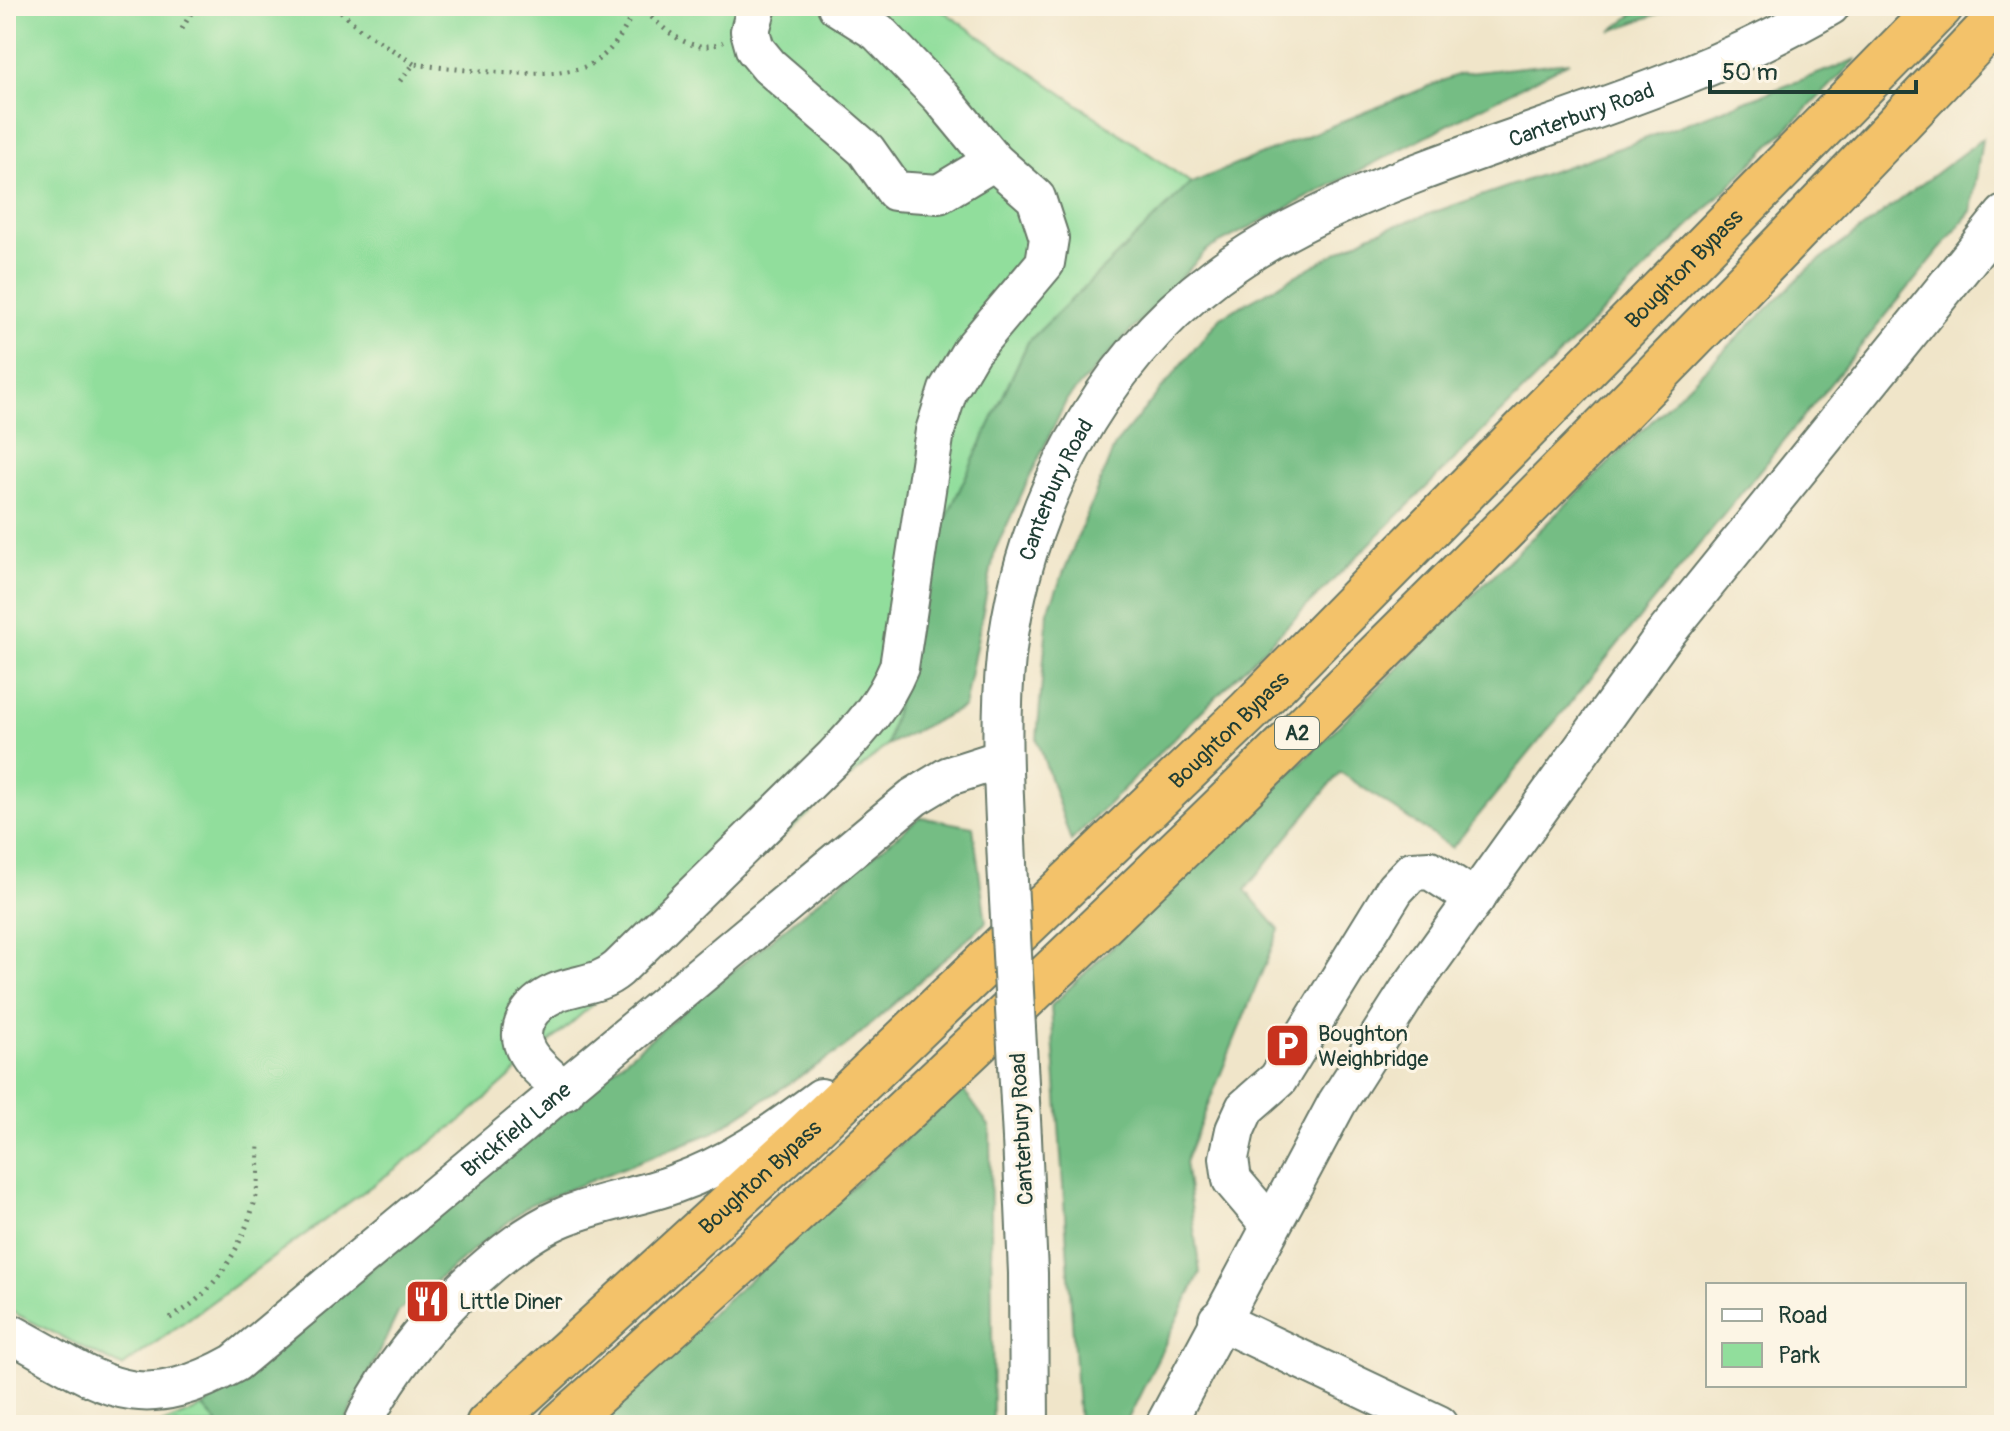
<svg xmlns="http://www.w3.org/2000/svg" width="2010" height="1431" font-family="Pangolin,sans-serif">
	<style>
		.green { fill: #91de9c; stroke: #588e68; stroke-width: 2 }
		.forest { fill: #74bd84; stroke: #4a7d5c; stroke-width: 2 }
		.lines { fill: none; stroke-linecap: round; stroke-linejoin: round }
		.minor-casing { stroke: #687868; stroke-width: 42 }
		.highway-casing { stroke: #687868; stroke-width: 48 }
		.path { stroke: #687868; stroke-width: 5; stroke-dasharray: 2 6; stroke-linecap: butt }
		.minor { stroke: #fff; stroke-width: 38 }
		.highway { stroke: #f3c26a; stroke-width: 44 }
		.minor-bridge-casing { stroke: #687868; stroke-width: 42; stroke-linecap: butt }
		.minor-bridge { stroke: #fff; stroke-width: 38 }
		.labels { text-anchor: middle; stroke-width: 6; stroke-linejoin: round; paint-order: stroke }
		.shield { fill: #fcf5e5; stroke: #617469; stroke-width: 2 }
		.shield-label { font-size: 20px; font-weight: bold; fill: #1f3d34 }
		.street-label { font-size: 22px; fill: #1f3d34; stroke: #fcf5e5 }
		.poi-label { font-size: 22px; fill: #1f3d34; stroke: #fcf5e5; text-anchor: start }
	</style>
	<rect width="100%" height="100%" fill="#fcf5e5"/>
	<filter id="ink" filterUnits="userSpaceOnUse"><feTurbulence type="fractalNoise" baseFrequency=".0125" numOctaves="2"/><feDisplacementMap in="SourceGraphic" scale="16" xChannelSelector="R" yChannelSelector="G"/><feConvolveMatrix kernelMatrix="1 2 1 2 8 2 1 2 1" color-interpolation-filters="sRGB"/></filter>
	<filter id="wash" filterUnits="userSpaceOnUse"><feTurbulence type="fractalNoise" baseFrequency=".006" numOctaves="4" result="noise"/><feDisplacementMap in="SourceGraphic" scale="32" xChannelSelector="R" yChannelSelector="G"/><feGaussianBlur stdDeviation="1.8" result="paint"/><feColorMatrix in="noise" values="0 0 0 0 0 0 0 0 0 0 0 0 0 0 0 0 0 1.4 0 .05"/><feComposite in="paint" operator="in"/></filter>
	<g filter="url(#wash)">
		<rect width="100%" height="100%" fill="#f0e5c9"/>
		<g class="green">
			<path d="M6,6h930l255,177 -163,159 -88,190 -53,213 -430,379 -335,243 -116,-58z"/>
			<path d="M203,1407l16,18h-59z"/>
		</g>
		<g class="forest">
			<path d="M1644,6h35l-68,25z"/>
			<path d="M1857,59l-786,782 -34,-102 11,-128 67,-166 106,-128 150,-83 260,-90z"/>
			<path d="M1569,62l-361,187 -141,150 -72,151 -31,157 -77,38 53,-213 88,-190 163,-159 268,-109z"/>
			<path d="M1982,139l-11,72 -519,637 -112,-76 -95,118 34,40 -94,232 15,111 -75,152h-46l-28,-419 757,-737z"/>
			<path d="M920,817l53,10 13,95 -142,126 -130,84 -185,73 -130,106 -55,114h-125l-16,-18z"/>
			<path d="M962,1088l28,39 3,298h-405z"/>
		</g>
	</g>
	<g filter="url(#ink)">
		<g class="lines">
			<defs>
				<g id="minor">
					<path d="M757,6l-7,25 5,18 14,17 97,84 29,41 44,3 55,-33"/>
					<path id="s1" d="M1007,863c-3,-68 -8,-137 -1,-206 16,-145 92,-293 210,-381 60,-45 131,-76 201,-103 139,-53 284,-91 413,-167"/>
					<path d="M565,1091c-21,-20 -56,-41 -38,-74 6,-11 17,-19 28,-24 23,-10 43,-7 63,-24l216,-212c27,-28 50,-54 65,-90l36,-236 13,-41 23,-39 74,-88 4,-25 -13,-40 -42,-37 -53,-64 -63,-65 -41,-26"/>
					<path d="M1022,1138l6,135 1,152"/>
					<path d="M1270,1225l-38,-45 -3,-22 6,-28 10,-22 33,-29 117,-190 17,-18 18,-1 45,29"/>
					<path d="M1218,1320l221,105"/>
					<path id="s2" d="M6,1331c94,49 125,90 229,32l679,-566 35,-21 53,-17"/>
					<path d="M363,1425c29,-71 129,-179 200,-208 36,-15 75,-20 111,-33 55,-19 101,-52 147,-86"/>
					<path d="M1165,1425l172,-322 72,-113 253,-352 342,-423"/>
				</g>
				<g id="highway">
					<path id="s3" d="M488,1425l310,-283 451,-431 692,-705"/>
					<path d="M561,1425c502,-448 982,-923 1443,-1413"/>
				</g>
			</defs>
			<use href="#minor" class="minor-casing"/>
			<use href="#highway" class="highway-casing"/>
			<g class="path">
				<path d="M335,6l24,22 55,36"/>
				<path d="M640,6c23,22 49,51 83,36"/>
				<path d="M182,29l13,-23"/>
				<path d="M400,81l14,-17c37,5 146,18 177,0 22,-12 37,-36 43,-58"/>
				<path d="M170,1318c45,-23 72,-71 85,-118 5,-17 3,-38 4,-56"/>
			</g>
			<use href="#minor" class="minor"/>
			<use href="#highway" class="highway"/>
			<defs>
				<path id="minor-bridge" d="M1007,863l15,275"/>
			</defs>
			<use href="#minor-bridge" class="minor-bridge-casing"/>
			<use href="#minor-bridge" class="minor-bridge"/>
		</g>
	</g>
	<defs>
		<symbol id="parking-square" viewBox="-11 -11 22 22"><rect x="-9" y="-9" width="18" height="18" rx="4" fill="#c8321e" stroke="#fcf5e5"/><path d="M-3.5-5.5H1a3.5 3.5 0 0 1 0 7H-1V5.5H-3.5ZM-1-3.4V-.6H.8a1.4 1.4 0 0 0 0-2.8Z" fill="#fff"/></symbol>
		<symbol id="restaurant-square" viewBox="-11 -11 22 22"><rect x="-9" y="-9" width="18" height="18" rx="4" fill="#c8321e" stroke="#fcf5e5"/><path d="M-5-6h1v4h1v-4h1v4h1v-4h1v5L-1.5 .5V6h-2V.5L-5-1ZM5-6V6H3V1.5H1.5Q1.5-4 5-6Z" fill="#fff"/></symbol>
	</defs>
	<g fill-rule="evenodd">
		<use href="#parking-square" x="1262" y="1020" width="51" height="51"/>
		<use href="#restaurant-square" x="402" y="1276" width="51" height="51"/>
	</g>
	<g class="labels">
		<rect class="shield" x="1275" y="717" width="44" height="32" rx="6"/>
		<g class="shield-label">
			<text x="1297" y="740">A2</text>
		</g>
		<g class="street-label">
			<text dy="8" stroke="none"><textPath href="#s1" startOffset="1054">Canterbury Road</textPath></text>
			<text dy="8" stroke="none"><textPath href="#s3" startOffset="1664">Boughton Bypass</textPath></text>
			<text dy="8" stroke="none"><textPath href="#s1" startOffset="382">Canterbury Road</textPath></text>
			<text dy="8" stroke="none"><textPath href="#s3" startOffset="1016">Boughton Bypass</textPath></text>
			<text transform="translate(1021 1129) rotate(-93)" y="8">Canterbury Road</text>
			<text dy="8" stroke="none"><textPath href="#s2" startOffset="614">Brickfield Lane</textPath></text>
			<text dy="8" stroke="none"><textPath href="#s3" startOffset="368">Boughton Bypass</textPath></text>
		</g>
		<g class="poi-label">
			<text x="1318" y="1041">Boughton<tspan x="1318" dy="25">Weighbridge</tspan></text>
			<text x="459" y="1309">Little Diner</text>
		</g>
	</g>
	<rect width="2010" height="1431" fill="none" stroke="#fcf5e5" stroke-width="32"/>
	<rect x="1706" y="1283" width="260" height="104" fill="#fcf5e5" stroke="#a4ab9e" stroke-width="2"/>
	<rect x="1722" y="1309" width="40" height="12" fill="#ffffff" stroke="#a4ab9e" stroke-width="2"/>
	<text x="1778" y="1323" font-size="24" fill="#1f3d34">Road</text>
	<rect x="1722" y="1343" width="40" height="24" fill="#91de9c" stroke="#a4ab9e" stroke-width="2"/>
	<text x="1778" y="1363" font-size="24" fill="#1f3d34">Park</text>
	<path d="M1710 80v12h206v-12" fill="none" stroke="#1f3d34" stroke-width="4"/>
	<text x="1722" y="80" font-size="24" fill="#1f3d34" stroke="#fcf5e5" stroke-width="6" paint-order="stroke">50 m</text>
</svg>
